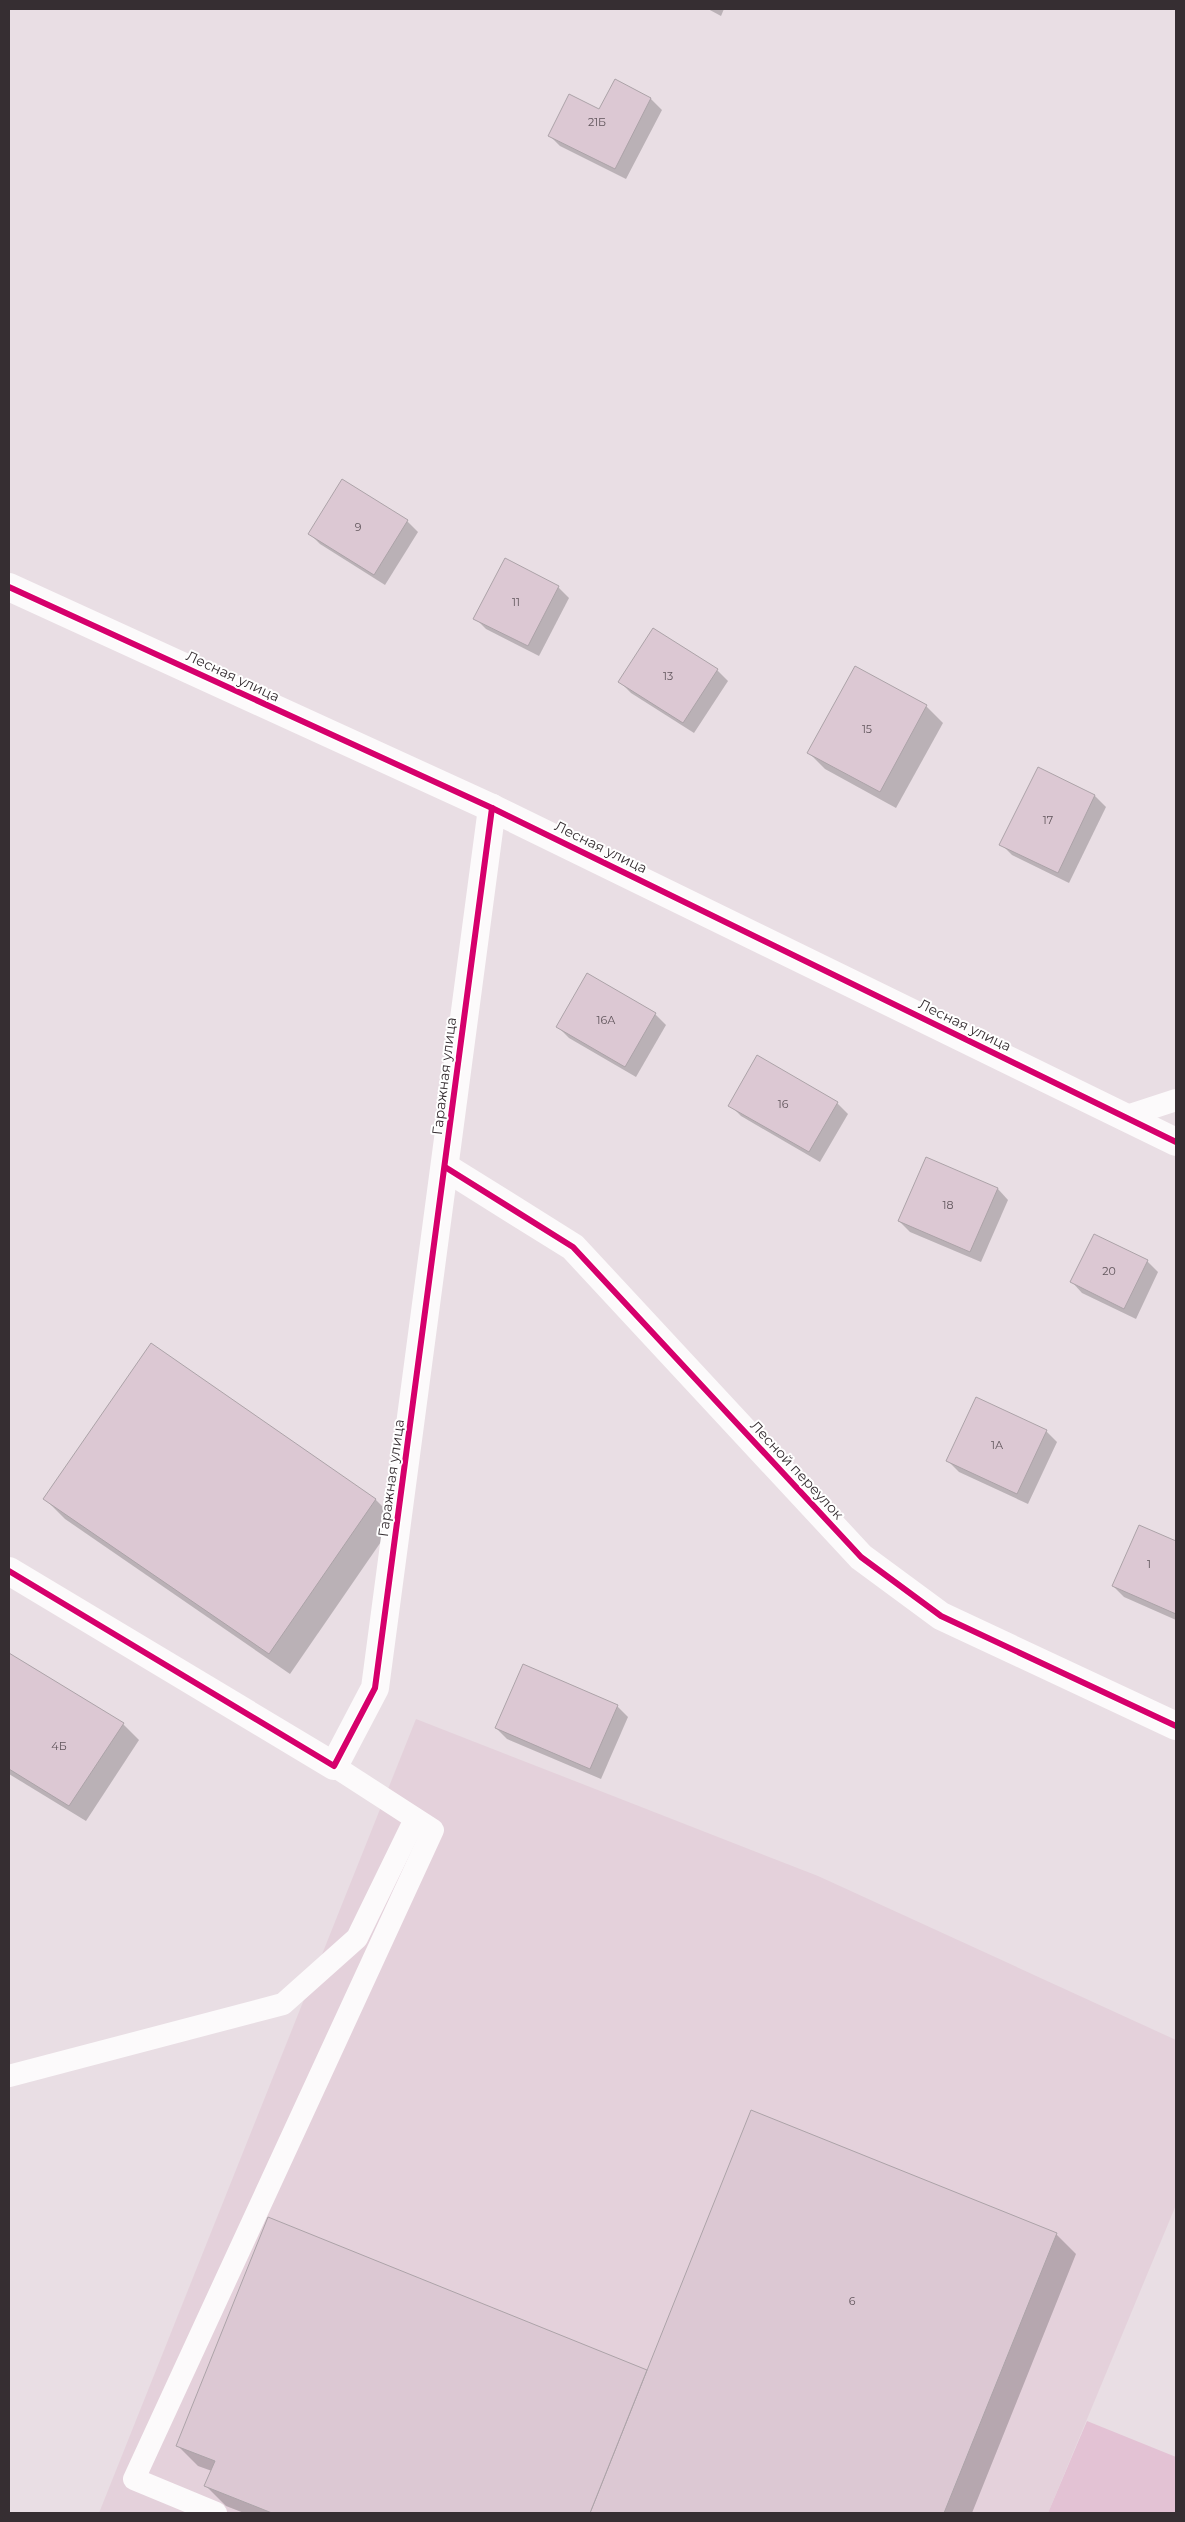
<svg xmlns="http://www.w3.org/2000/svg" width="1185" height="2522" font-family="Montserrat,sans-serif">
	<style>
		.built { fill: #e4d1db }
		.green { fill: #e3c2d4 }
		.shadow { fill: #0003 }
		.building { fill: #dcc8d3; stroke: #aca3a8 }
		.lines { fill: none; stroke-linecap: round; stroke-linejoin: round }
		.service { stroke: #fcfafb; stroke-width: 22 }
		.minor { stroke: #fcfafb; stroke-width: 28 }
		.cycleway-casing { stroke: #fff; stroke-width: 9 }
		.cycleway { stroke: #d6006c; stroke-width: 6 }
		.labels { text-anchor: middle; stroke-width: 4; stroke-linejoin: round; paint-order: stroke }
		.number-label { font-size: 11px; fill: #60555b }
		.street-label { font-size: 14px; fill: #362e32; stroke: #fff }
	</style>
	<rect width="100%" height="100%" fill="#e9dee4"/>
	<path class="built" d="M416,1719l402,157 358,164v165l-128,308h-949z"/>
	<path class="green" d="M1087,2421l89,36v56h-128z"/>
	<g class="shadow">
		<path d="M708,9h16l-3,7z"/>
		<path d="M615,81l36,18 11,11 -36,69 -66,-33 -11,-11 51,-24z"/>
		<path d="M407,521l11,11 -33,53 -65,-41 -11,-11z"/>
		<path d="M558,587l11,11 -30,58 -53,-27 -11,-11z"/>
		<path d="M856,668l70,38 17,17 -47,85 -71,-39 -16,-16z"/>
		<path d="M717,670l11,11 -34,52 -63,-40 -11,-11z"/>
		<path d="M1038,768l57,28 11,11 -37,76 -57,-28 -11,-11z"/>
		<path d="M588,975l67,39 11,11 -30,52 -67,-39 -11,-11z"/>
		<path d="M837,1103l11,11 -28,48 -79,-46 -11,-11z"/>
		<path d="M927,1159l71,30 10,11 -27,62 -71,-30 -11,-11z"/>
		<path d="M1147,1261l11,11 -22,47 -54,-26 -10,-11z"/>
		<path d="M1046,1431l11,11 -29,62 -69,-32 -11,-11z"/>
		<path d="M44,1498l332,2 20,20 -106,154 -225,-155z"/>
		<path d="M1139,1527l37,16v77l-52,-23 -11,-11z"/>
		<path d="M9,1655l114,69 16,16 -53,81 -77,-47z"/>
		<path d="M617,1706l11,11 -27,62 -94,-40 -11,-11z"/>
		<path d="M269,2219l379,152 408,-137 20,20 -104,259h-728l-18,-7 -20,-20 6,-15 -14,-5 -21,-21z"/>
	</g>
	<g class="building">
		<path d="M615,79l36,19 -36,71 -67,-33 21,-42 30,15z"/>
		<path d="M342,479l66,41 -34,55 -66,-41z"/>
		<path d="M505,558l54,28 -31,60 -55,-27z"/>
		<path d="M653,628l65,41 -35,54 -65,-41z"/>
		<path d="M855,666l72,39 -47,87 -73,-39z"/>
		<path d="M1038,767l57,28 -37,78 -59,-28z"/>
		<path d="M587,973l69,40 -31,54 -69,-40z"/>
		<path d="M757,1055l81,47 -29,50 -81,-46z"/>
		<path d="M926,1157l72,31 -28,64 -72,-31z"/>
		<path d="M1094,1234l54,26 -24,49 -54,-27z"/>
		<path d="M151,1343l225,156 -107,155 -226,-155z"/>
		<path d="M976,1397l71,33 -30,64 -71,-33z"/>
		<path d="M1139,1525l37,16v73l-64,-28z"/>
		<path d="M9,1653l115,70 -55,83 -60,-37z"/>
		<path d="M523,1664l95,41 -28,64 -95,-41z"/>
		<path d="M751,2110l306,123 -113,280h-354z"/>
		<path d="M268,2217l379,153 -57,143h-318l-68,-27 11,-25 -39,-15z"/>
	</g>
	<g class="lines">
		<g class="service">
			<path d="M1124,1117l52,-17"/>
			<path d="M9,2076l274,-72 74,-66 58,-119"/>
			<path d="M216,2513l-82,-34 299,-649 -99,-64"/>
		</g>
		<g class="minor">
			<path d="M9,587l483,221 684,334"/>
			<path d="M445,1167l128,80 288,310 80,59 235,110"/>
			<path d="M9,1571l325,195 41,-78 117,-880"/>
		</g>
		<defs>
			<g id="cycleway">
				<path d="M9,587l483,221 684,334"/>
				<path d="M445,1167l128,80 288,310 80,59 235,110"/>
				<path d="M9,1571l325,195 41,-78 117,-880"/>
			</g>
		</defs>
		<use href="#cycleway" class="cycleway-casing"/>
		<use href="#cycleway" class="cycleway"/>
	</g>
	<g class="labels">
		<g class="number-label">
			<text x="597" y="126">21Б</text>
			<text x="358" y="531">9</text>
			<text x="516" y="606">11</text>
			<text x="668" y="680">13</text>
			<text x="867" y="733">15</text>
			<text x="1048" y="824">17</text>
			<text x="606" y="1024">16А</text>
			<text x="783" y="1108">16</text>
			<text x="948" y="1209">18</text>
			<text x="1109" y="1275">20</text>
			<text x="997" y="1449">1А</text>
			<text x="1149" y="1568">1</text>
			<text x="59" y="1750">4Б</text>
			<text x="852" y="2305">6</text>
		</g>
		<g class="street-label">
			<text transform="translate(233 676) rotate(25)" y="5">Лесная улица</text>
			<text transform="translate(601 847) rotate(26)" y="5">Лесная улица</text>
			<text transform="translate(965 1025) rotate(26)" y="5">Лесная улица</text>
			<text transform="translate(444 1076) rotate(-83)" y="5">Гаражная улица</text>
			<text transform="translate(797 1470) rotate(47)" y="5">Лесной переулок</text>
			<text transform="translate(391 1478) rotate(-82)" y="5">Гаражная улица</text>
		</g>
	</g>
	<rect width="1185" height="2522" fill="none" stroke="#362e32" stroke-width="20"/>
</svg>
